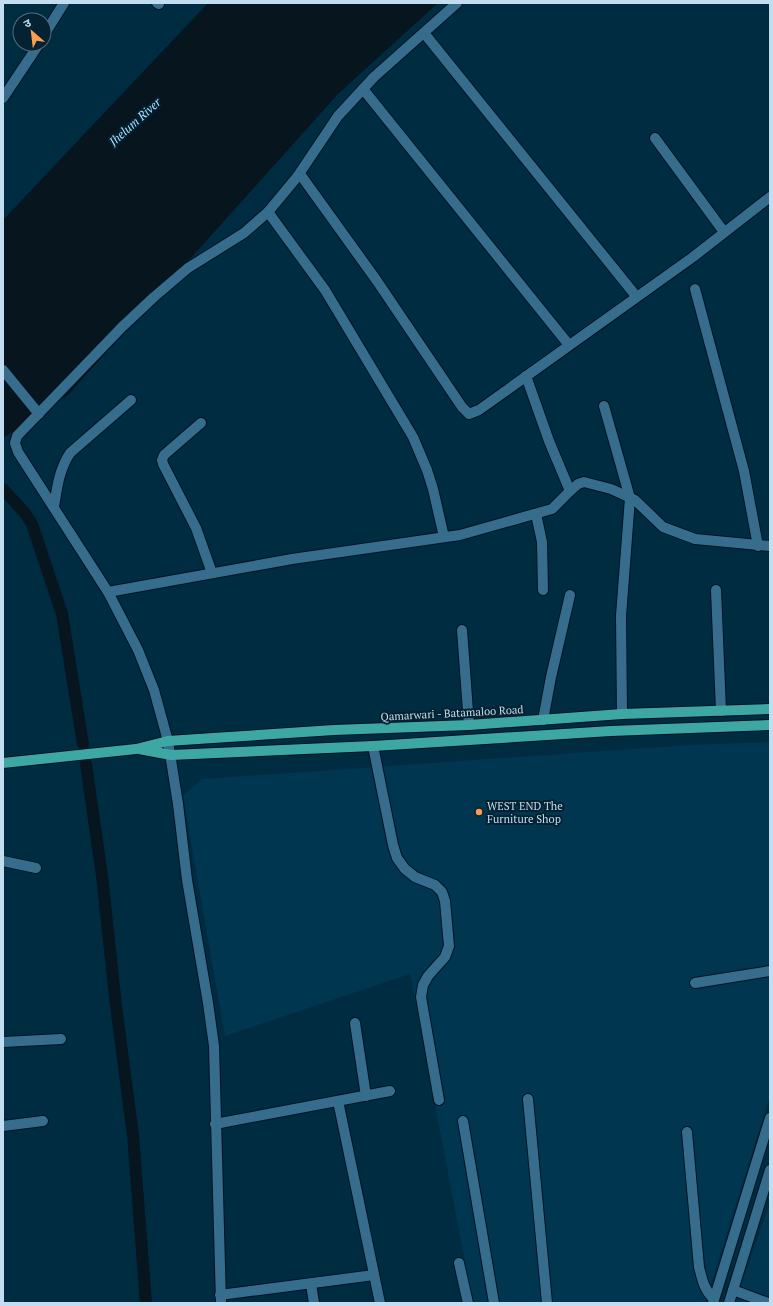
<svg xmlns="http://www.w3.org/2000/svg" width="773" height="1306" font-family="'PT Serif','Noto Sans Devanagari',serif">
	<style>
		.built { fill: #003650 }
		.water { fill: #07151e }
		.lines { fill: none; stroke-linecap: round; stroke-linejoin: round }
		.canal { stroke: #07151e; stroke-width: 12 }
		.minor-casing { stroke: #001322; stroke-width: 12 }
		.major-casing { stroke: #001322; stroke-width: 12 }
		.minor { stroke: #366d8c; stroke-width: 10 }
		.major { stroke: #3da8a3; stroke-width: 10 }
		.poi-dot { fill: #fc9d53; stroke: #042231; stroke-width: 1.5 }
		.labels { text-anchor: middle; stroke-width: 4; stroke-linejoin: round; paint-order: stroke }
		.street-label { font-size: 11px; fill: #c2ddef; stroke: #042231 }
		.poi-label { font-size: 11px; fill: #c2ddef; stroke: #042231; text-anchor: start }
		.water-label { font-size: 12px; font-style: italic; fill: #afdffe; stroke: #042231 }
	</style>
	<rect width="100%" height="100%" fill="#002c42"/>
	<g class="built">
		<path d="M770,742v354l-65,207h-232l-63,-329 -185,62 -42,-240 19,-17 488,-34z"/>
		<path d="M770,1202v101h-35z"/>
	</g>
	<path class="water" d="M208,3h230l-100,91 -270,301 -65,43v-218z"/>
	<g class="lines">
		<g class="canal">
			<path d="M3,489l22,24 7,11 30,90 21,130"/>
			<path d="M86,764l16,112 14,130 17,129 13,168"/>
		</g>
		<defs>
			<g id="minor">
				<path d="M157,3l2,1"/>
				<path d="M424,33l212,263"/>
				<path d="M44,35l20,-32"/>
				<path d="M363,89l206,256"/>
				<path d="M3,98l36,-54"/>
				<path d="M655,138l69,94"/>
				<path d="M300,174l77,107 85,126 7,7 10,-4 214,-153 77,-60"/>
				<path d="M268,212l57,78 88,147 14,33 6,19 11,48"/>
				<path d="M695,289l49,182 14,75"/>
				<path d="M3,370l36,44"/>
				<path d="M526,376l23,65 21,50"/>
				<path d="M604,406l26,92 -9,118 1,98"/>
				<path d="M201,423l-37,32 -2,5 1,4 33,64 16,45"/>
				<path d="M54,507c3,-20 5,-37 16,-54l61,-53"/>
				<path d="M536,514l6,28 1,48"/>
				<path d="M716,590l5,121"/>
				<path d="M108,592l184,-33 168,-24 92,-26 18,-18 8,-7 6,-2 27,7 24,11 28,27 32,12 75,7"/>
				<path d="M462,630l7,95"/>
				<path d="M543,720l8,-43 19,-82"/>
				<path d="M373,746l20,99 4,13 8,11 10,8 20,8 7,7 3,9 4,45 -4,11 -17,19 -5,9 -2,12 18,103"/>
				<path d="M3,861l33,7"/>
				<path d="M695,983l75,-12"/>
				<path d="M355,1023l11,73"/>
				<path d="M3,1042l58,-3"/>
				<path d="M528,1099l19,204"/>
				<path d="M338,1101l42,202"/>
				<path d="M463,1121l31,182"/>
				<path d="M215,1124l175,-33"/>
				<path d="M3,1126l40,-5"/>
				<path d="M687,1132l12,135c3,12 5,23 15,32"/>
				<path d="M459,1263l9,40"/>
				<path d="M311,1284l3,19"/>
				<path d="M733,1290l35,13"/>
				<path d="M220,1295l154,-20"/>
				<path d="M221,1303l-7,-257 -6,-43 -21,-123 -9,-76 -10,-63 -14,-51 -16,-40 -30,-58 -90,-140 -3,-9 2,-7 105,-109 32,-30 34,-29 56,-35 24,-21 29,-35 41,-61 36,-39 83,-74"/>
				<path d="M713,1303l57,-185"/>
				<path d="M729,1303l41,-133"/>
			</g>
			<g id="major">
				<path d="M139,749l32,6 202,-9 238,-15 159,-6"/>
				<path d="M3,763l133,-14 32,-8 45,-3 121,-8 135,-5 153,-11 148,-5"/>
			</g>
		</defs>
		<use href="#minor" class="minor-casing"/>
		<use href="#major" class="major-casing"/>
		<use href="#minor" class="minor"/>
		<use href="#major" class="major"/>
	</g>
	<circle class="poi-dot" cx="479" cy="812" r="4"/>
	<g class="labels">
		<g class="street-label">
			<text transform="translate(452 713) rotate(-3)" y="4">Qamarwari - Batamaloo Road</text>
		</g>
		<g class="poi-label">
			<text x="487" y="810">WEST END The<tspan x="487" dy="13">Furniture Shop</tspan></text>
		</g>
		<g class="water-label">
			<text transform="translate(135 122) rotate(-42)" y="4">Jhelum River</text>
		</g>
	</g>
	<rect width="773" height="1306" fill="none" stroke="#c2ddef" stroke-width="8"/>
	<g transform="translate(32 32) rotate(332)"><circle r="19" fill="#042231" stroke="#506d7d"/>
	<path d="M0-3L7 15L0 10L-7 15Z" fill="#fc9d53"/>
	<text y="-6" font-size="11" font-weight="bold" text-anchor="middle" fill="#c2ddef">उ</text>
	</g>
</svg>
